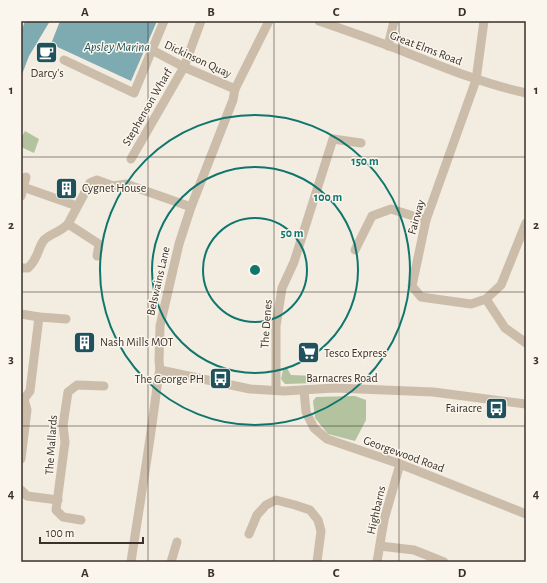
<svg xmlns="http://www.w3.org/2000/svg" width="547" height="583" font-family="'Alegreya Sans',sans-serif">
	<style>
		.green { fill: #b3c39f }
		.water { fill: #7eaab1 }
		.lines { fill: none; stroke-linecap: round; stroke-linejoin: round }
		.minor { stroke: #ccbdab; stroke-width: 9 }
		.grid { fill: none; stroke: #3a312a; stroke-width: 1; stroke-opacity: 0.55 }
		.ring { fill: none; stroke: #0f766e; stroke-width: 2 }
		.labels { text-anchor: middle; stroke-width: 3; stroke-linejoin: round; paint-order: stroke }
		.street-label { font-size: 12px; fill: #3a312a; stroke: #fbf6ed }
		.poi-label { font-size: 12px; fill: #3a312a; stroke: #fbf6ed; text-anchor: start }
		.water-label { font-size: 13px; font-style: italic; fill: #1f525c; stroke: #fbf6ed }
		.centre { fill: #0f766e; stroke: #fbf6ed; stroke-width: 2 }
		.ring-label { font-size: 12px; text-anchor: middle; font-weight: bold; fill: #0f766e; stroke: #fbf6ed; stroke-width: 3; stroke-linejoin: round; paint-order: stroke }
		.neatline { fill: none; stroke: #3a312a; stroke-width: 1.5 }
		.grid-label { font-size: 13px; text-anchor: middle; font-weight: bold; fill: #3a312a }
	</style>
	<rect width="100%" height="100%" fill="#f3ece0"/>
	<g class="green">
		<path d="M25,131l14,8 -5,14 -13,-6v-9z"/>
		<path d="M287,368l4,7 25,1v7l-31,1 -4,-5 2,-9z"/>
		<path d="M355,396l11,4v20l-11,21 -27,-7 -13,-16 -2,-17 3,-4z"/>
	</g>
	<g class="water">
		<path d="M25,21h25l-21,35 -8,21v-45z"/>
		<path d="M60,21h97l-26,60 -80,-37z"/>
	</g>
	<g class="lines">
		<g class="minor">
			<path d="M319,21c29,10 58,20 86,31 40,16 79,32 121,41"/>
			<path d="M484,21l-8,59 -50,140 -14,66 9,11 50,7 15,-5 15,-14 25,-62"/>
			<path d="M388,46l6,-25"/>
			<path d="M152,50l32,17 51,22"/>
			<path d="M64,60l70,33 30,-72"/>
			<path d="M131,159l53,-92 17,-46"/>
			<path d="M23,187l54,19"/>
			<path d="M21,196l5,-19"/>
			<path d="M68,224l31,20 -2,12"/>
			<path d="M355,250l17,-34 19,-7 35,11"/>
			<path d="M21,268h7c11,-10 9,-19 16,-28 5,-6 17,-8 24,-16l22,-41 7,-3 16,6 13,-2 65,23"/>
			<path d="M486,299l19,29 21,15"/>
			<path d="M21,314l18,3 27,2"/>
			<path d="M160,370l90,19 34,2 51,-3 98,4 93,12"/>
			<path d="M276,390v-64l6,-38 12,-26 39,-123 28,4"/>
			<path d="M304,390l2,22 8,16 13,11 73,25 126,50"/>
			<path d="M21,459l6,-49 -3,-11 6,-8 9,-74"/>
			<path d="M21,490l6,6 31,4"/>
			<path d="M81,520l-18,-3 -7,-7 9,-68 -2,-17 5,-33 9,-7 27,1"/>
			<path d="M249,534l8,-19 9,-10 10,-5 19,5 15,5 8,10 3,11 -4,31"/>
			<path d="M380,546l34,4 30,12"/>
			<path d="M131,562c9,-61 20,-122 27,-184l2,-8 -1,-9 1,-35 19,-82 12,-37 42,-107 2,-11 34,-68"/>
			<path d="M171,562l6,-20"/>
			<path d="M377,562l7,-42 16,-56"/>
		</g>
	</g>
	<path class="grid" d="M148,21v541M274,21v541M399,21v541M21,157h505M21,292h505M21,426h505"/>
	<g class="ring">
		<circle cx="255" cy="270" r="52"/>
		<circle cx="255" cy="270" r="103"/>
		<circle cx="255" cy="270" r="155"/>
	</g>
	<defs>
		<symbol id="cafe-square" viewBox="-11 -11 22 22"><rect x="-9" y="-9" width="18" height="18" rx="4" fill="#1f525c" stroke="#fbf6ed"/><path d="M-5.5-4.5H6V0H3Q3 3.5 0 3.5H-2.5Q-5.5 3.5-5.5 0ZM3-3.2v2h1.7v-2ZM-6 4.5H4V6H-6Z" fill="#fff"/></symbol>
		<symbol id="building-square" viewBox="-11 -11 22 22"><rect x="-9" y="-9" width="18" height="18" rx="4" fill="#1f525c" stroke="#fbf6ed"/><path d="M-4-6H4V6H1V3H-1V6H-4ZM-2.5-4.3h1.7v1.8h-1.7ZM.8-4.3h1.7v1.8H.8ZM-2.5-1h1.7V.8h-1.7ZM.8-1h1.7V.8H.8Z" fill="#fff"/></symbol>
		<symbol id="supermarket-square" viewBox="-11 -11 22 22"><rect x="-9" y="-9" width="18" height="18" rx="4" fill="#1f525c" stroke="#fbf6ed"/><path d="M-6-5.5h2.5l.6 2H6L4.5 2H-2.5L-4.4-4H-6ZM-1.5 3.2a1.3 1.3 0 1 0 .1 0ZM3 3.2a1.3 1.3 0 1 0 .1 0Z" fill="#fff"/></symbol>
		<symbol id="bus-square" viewBox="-11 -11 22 22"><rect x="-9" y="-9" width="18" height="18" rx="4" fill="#1f525c" stroke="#fbf6ed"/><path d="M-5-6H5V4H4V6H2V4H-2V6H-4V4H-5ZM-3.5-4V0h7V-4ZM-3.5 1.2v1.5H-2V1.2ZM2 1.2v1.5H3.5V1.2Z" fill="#fff"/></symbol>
	</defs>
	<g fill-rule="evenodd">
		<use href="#cafe-square" x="34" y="40" width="25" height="25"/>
		<use href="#building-square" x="54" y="176" width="25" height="25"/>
		<use href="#building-square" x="72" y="330" width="25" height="25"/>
		<use href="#supermarket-square" x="296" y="340" width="25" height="25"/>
		<use href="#bus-square" x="208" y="366" width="25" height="25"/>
		<use href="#bus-square" x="484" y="396" width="25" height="25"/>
	</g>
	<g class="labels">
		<g class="street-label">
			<text transform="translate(426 48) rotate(21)" y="4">Great Elms Road</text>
			<text transform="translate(198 59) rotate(25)" y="4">Dickinson Quay</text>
			<text transform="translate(147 107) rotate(-60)" y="4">Stephenson Wharf</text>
			<text transform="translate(416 217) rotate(-74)" y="4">Fairway</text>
			<text transform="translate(158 281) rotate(-77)" y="4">Belswains Lane</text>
			<text transform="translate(266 324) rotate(-86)" y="4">The Denes</text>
			<text x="342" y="382">Barnacres Road</text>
			<text transform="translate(51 445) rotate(-86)" y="4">The Mallards</text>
			<text transform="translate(404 454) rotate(20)" y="4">Georgewood Road</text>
			<text transform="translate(376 510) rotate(-77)" y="4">Highbarns</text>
		</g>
		<g class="poi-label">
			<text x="47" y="77" text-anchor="middle">Darcy's</text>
			<text x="82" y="192">Cygnet House</text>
			<text x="100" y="346">Nash Mills MOT</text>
			<text x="324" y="357">Tesco Express</text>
			<text x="204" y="383" text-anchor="end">The George PH</text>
			<text x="482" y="412" text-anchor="end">Fairacre</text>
		</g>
		<g class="water-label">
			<text x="117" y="51">Apsley Marina</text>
		</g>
	</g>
	<circle cx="255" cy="270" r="6" class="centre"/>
	<g class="ring-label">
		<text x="365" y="165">150 m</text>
		<text x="328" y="201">100 m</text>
		<text x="292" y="237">50 m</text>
	</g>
	<rect width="547" height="583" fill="none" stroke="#fbf6ed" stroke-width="44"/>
	<path d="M40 537v6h103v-6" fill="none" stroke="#3a312a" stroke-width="2"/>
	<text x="46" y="537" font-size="12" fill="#3a312a" stroke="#fbf6ed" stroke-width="3" paint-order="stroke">100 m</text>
	<rect x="22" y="22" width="503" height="539" class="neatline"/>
	<g class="grid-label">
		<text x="85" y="16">A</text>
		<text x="211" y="16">B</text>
		<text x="336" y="16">C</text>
		<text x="462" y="16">D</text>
		<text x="11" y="94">1</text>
		<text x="536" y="94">1</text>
		<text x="11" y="229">2</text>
		<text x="536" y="229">2</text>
		<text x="11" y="363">3</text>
		<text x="536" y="363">3</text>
		<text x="11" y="498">4</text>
		<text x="536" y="498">4</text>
		<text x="85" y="577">A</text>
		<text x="211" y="577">B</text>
		<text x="336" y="577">C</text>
		<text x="462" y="577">D</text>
	</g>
</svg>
